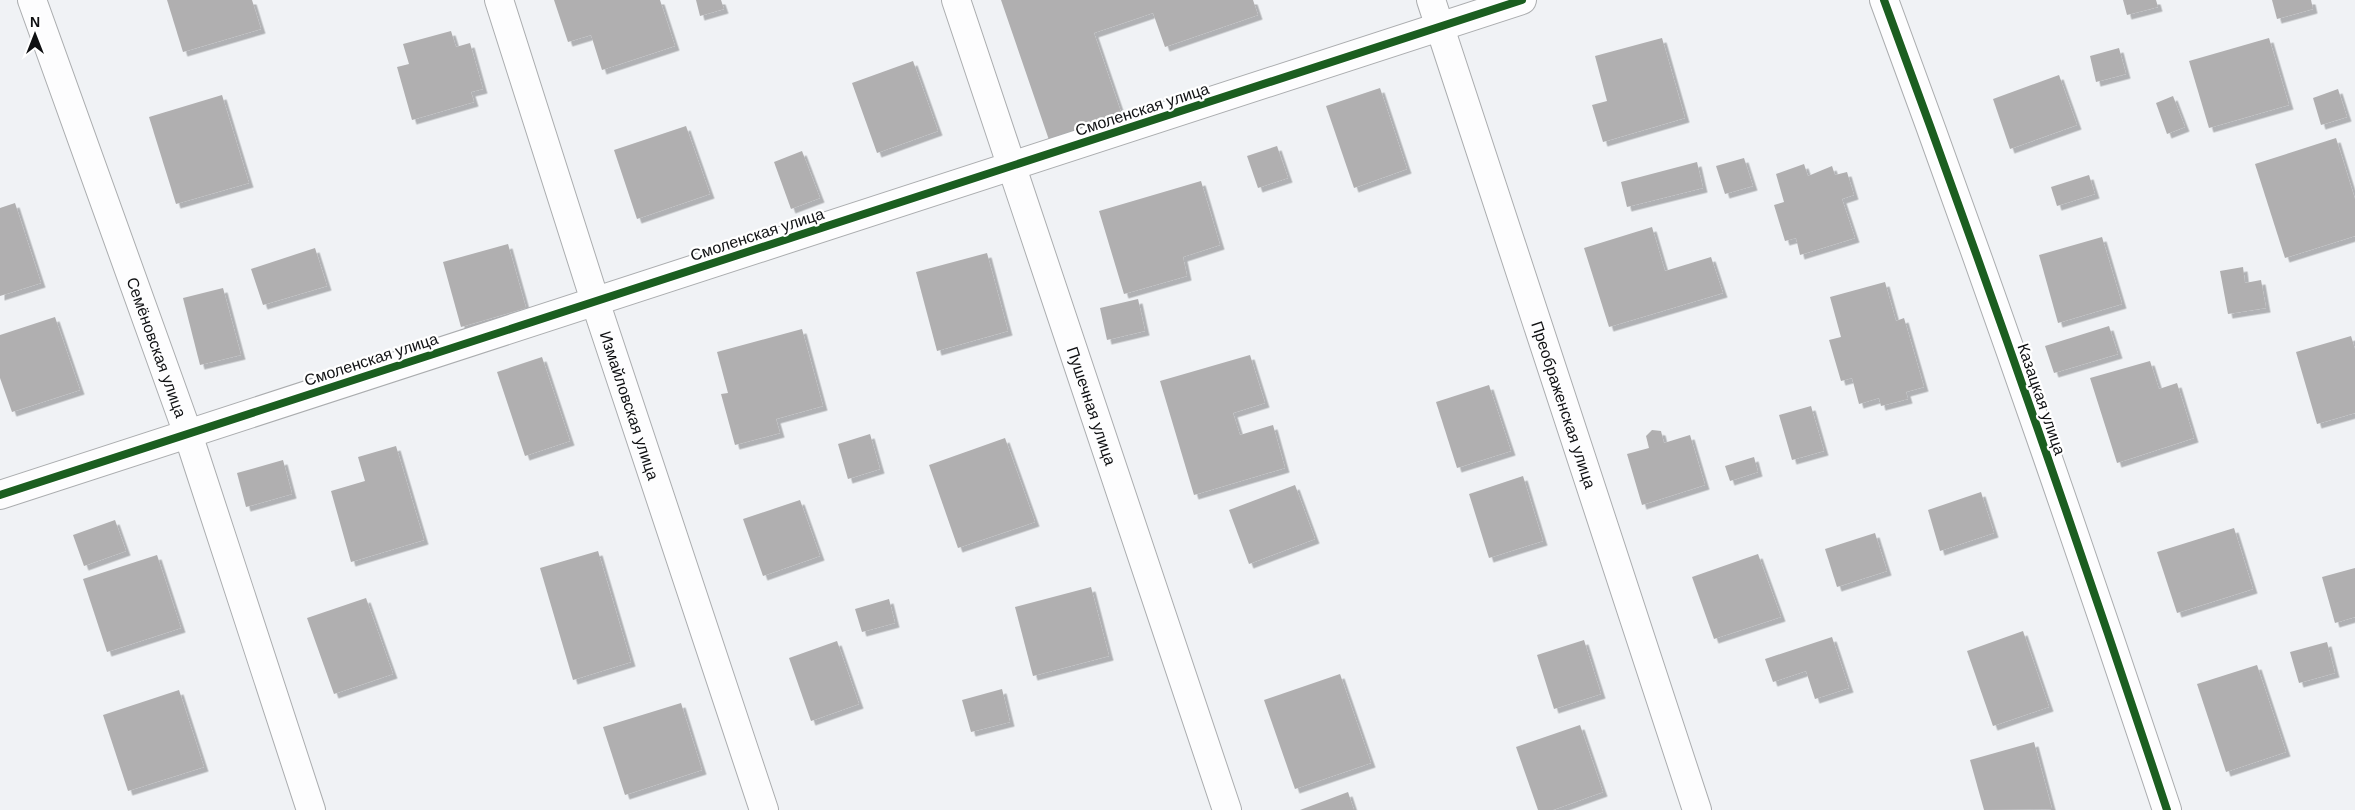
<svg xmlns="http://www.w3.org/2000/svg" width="2355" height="810" font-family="Helvetica,sans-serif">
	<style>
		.building { fill: #b0afb0; filter: url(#shadow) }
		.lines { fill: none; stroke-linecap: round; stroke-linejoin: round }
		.minor-casing { stroke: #abadaf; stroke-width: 30 }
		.minor { stroke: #fdfdfe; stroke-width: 28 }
		.cycleway-casing { stroke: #fff; stroke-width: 11 }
		.cycleway { stroke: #1b5e20; stroke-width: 8 }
		.labels { text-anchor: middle; stroke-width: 4.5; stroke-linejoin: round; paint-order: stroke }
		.street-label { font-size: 16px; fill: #0f1012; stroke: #fff }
	</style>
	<defs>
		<filter id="shadow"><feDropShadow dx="4.5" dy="4.5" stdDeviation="0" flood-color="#0004"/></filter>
	</defs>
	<rect width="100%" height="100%" fill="#f0f2f5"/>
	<g class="building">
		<path d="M167,0h85l9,29 -78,23z"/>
		<path d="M554,0h106l15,46 -73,24 -11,-35 -23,7z"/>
		<path d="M696,0h25l3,9 -24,7z"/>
		<path d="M1001,0h252l5,15 -93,32 -12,-34 -59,20 28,82 -73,25z"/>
		<path d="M2123,0h33l2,7 -31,8z"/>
		<path d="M2272,0h39l2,9 -36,10z"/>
		<path d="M451,31l5,16 14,-4 13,46 -12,3 3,10 -62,18 -15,-53 12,-3 -6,-20z"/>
		<path d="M1662,38l23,80 -82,24 -11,-37 15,-4 -12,-45z"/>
		<path d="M2269,38l20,67 -80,23 -20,-67z"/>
		<path d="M2119,48l7,26 -30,8 -6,-26z"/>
		<path d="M913,61l25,70 -61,22 -25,-70z"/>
		<path d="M2059,75l18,50 -67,24 -17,-50z"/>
		<path d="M1380,88l27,81 -53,19 -28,-82z"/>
		<path d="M2338,89l9,28 -26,8 -8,-27z"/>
		<path d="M222,95l27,88 -73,21 -27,-87z"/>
		<path d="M2173,96l12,31 -18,7 -11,-31z"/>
		<path d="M686,126l24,68 -73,25 -23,-69z"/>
		<path d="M2336,138l19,61v37l-70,22 -30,-94z"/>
		<path d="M1277,146l11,32 -30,10 -11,-32z"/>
		<path d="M802,151l18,47 -29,11 -17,-47z"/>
		<path d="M1744,158l9,28 -28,8 -9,-28z"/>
		<path d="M1697,162l6,26 -76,19 -6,-25z"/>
		<path d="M1804,164l4,12 24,-10 3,9 12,-3 7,23 -12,4 13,39 -55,17 -4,-17 -11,3 -11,-36 10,-3 -8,-28z"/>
		<path d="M2089,175l6,19 -38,12 -6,-19z"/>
		<path d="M1201,181l19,64 -37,12 4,19 -63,18 -25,-83z"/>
		<path d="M15,203l26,80 -41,13v-88z"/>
		<path d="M1652,227l13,44 46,-14 12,36 -114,34 -25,-79z"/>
		<path d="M2102,237l20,67 -64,19 -19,-68z"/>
		<path d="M508,244l18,64 -65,19 -18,-65z"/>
		<path d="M315,248l12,38 -64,19 -12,-36z"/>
		<path d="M987,253l21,78 -71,20 -21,-79z"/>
		<path d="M2243,267l2,16 16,-3 5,28 -38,6 -8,-43z"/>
		<path d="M1885,282l11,39 8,-3 20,69 -18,5 2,7 -27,7 -2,-8 -20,6 -7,-26 -11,3 -12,-41 12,-3 -11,-40z"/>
		<path d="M223,288l18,67 -41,10 -17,-67z"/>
		<path d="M1138,299l7,32 -38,9 -7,-32z"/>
		<path d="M55,317l25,73 -68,22 -12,-34v-43z"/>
		<path d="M2109,326l9,28 -64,19 -9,-27z"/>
		<path d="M802,329l21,77 -47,13 4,14 -45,12 -14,-51 7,-1 -11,-41z"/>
		<path d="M2351,336l4,13v64l-38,11 -21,-72z"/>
		<path d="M1250,355l15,48 -32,10 7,22 33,-10 12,43 -91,27 -34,-114z"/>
		<path d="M542,357l28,84 -45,15 -28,-84z"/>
		<path d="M2150,361l9,28 18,-6 17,55 -77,25 -27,-85z"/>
		<path d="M1489,385l22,66 -54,17 -21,-66z"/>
		<path d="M1811,406l13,45 -32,9 -13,-45z"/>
		<path d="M1652,430l9,1 3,12 26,-8 15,50 -63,20 -15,-51 22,-6 -3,-12z"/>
		<path d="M870,434l10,35 -32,10 -10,-35z"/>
		<path d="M1005,438l30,84 -77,26 -29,-83z"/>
		<path d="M396,446l28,94 -73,22 -20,-71 34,-10 -7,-24z"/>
		<path d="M1754,457l4,15 -28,9 -5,-15z"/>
		<path d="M283,460l9,34 -46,13 -9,-34z"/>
		<path d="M1523,476l20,65 -54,17 -20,-64z"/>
		<path d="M1295,485l20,54 -66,25 -20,-54z"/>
		<path d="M1981,492l13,41 -54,18 -12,-41z"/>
		<path d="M800,500l20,56 -57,20 -20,-57z"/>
		<path d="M115,520l11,31 -42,15 -11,-31z"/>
		<path d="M2234,528l19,61 -76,24 -20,-61z"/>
		<path d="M1875,533l12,38 -50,16 -12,-38z"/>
		<path d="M598,551l33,111 -58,18 -33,-112z"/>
		<path d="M1758,554l23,63 -67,22 -22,-62z"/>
		<path d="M157,555l24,73 -74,24 -24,-73z"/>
		<path d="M2355,568v49l-20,6 -13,-46z"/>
		<path d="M1091,587l18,69 -76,20 -18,-69z"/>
		<path d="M366,598l27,76 -59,20 -27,-76z"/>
		<path d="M889,599l6,24 -33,9 -7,-23z"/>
		<path d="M2023,631l26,76 -56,19 -26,-75z"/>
		<path d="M1832,637l17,51 -34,11 -9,-28 -33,11 -8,-23z"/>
		<path d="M1584,640l17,54 -47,15 -17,-54z"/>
		<path d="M837,641l22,63 -48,17 -22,-63z"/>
		<path d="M2327,642l8,31 -36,10 -9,-31z"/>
		<path d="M2257,665l29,87 -60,20 -29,-88z"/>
		<path d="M1340,674l31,89 -76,26 -31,-89z"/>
		<path d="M1002,689l8,33 -39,10 -9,-32z"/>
		<path d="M179,690l25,77 -76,24 -25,-76z"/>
		<path d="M681,703l21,67 -77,25 -22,-68z"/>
		<path d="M1580,725l23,67 -50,18h-15l-22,-63z"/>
		<path d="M2034,742l18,67 -68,1 -14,-50z"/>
		<path d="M1348,792l6,18h-54z"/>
	</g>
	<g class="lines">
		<defs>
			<g id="minor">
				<path id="s1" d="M32,0l156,434 123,376"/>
				<path id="s2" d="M499,0l96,301 169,509"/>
				<path id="s3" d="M956,0l271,810"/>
				<path id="s4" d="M1431,0l266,810"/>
				<path d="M1884,0c99,268 193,538 283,810"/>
				<path d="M0,495l1522,-495"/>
			</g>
		</defs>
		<use href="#minor" class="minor-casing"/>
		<use href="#minor" class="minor"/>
		<defs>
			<g id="cycleway">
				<path d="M1884,0c99,268 193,538 283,810"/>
				<path d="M0,495l1522,-495"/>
			</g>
		</defs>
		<use href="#cycleway" class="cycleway-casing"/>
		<use href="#cycleway" class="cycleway"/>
	</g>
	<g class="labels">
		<g class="street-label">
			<text transform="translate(1142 109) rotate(-18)" y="6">Смоленская улица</text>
			<text transform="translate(757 234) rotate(-18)" y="6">Смоленская улица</text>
			<text dy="6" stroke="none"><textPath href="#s1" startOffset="369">Семёновская улица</textPath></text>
			<text transform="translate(371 359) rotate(-18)" y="6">Смоленская улица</text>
			<text transform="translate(2042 399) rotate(71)" y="6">Казацкая улица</text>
			<text dy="6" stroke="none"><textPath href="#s3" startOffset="428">Пушечная улица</textPath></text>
			<text dy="6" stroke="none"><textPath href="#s4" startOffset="426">Преображенская улица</textPath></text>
			<text dy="6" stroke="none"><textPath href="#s2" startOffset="426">Измайловская улица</textPath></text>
		</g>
	</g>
	<g transform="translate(35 35)" stroke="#ffffff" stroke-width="4" paint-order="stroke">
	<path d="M0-4L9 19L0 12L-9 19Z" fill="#0f1012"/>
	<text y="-8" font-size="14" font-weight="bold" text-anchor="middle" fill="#0f1012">N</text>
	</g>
</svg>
